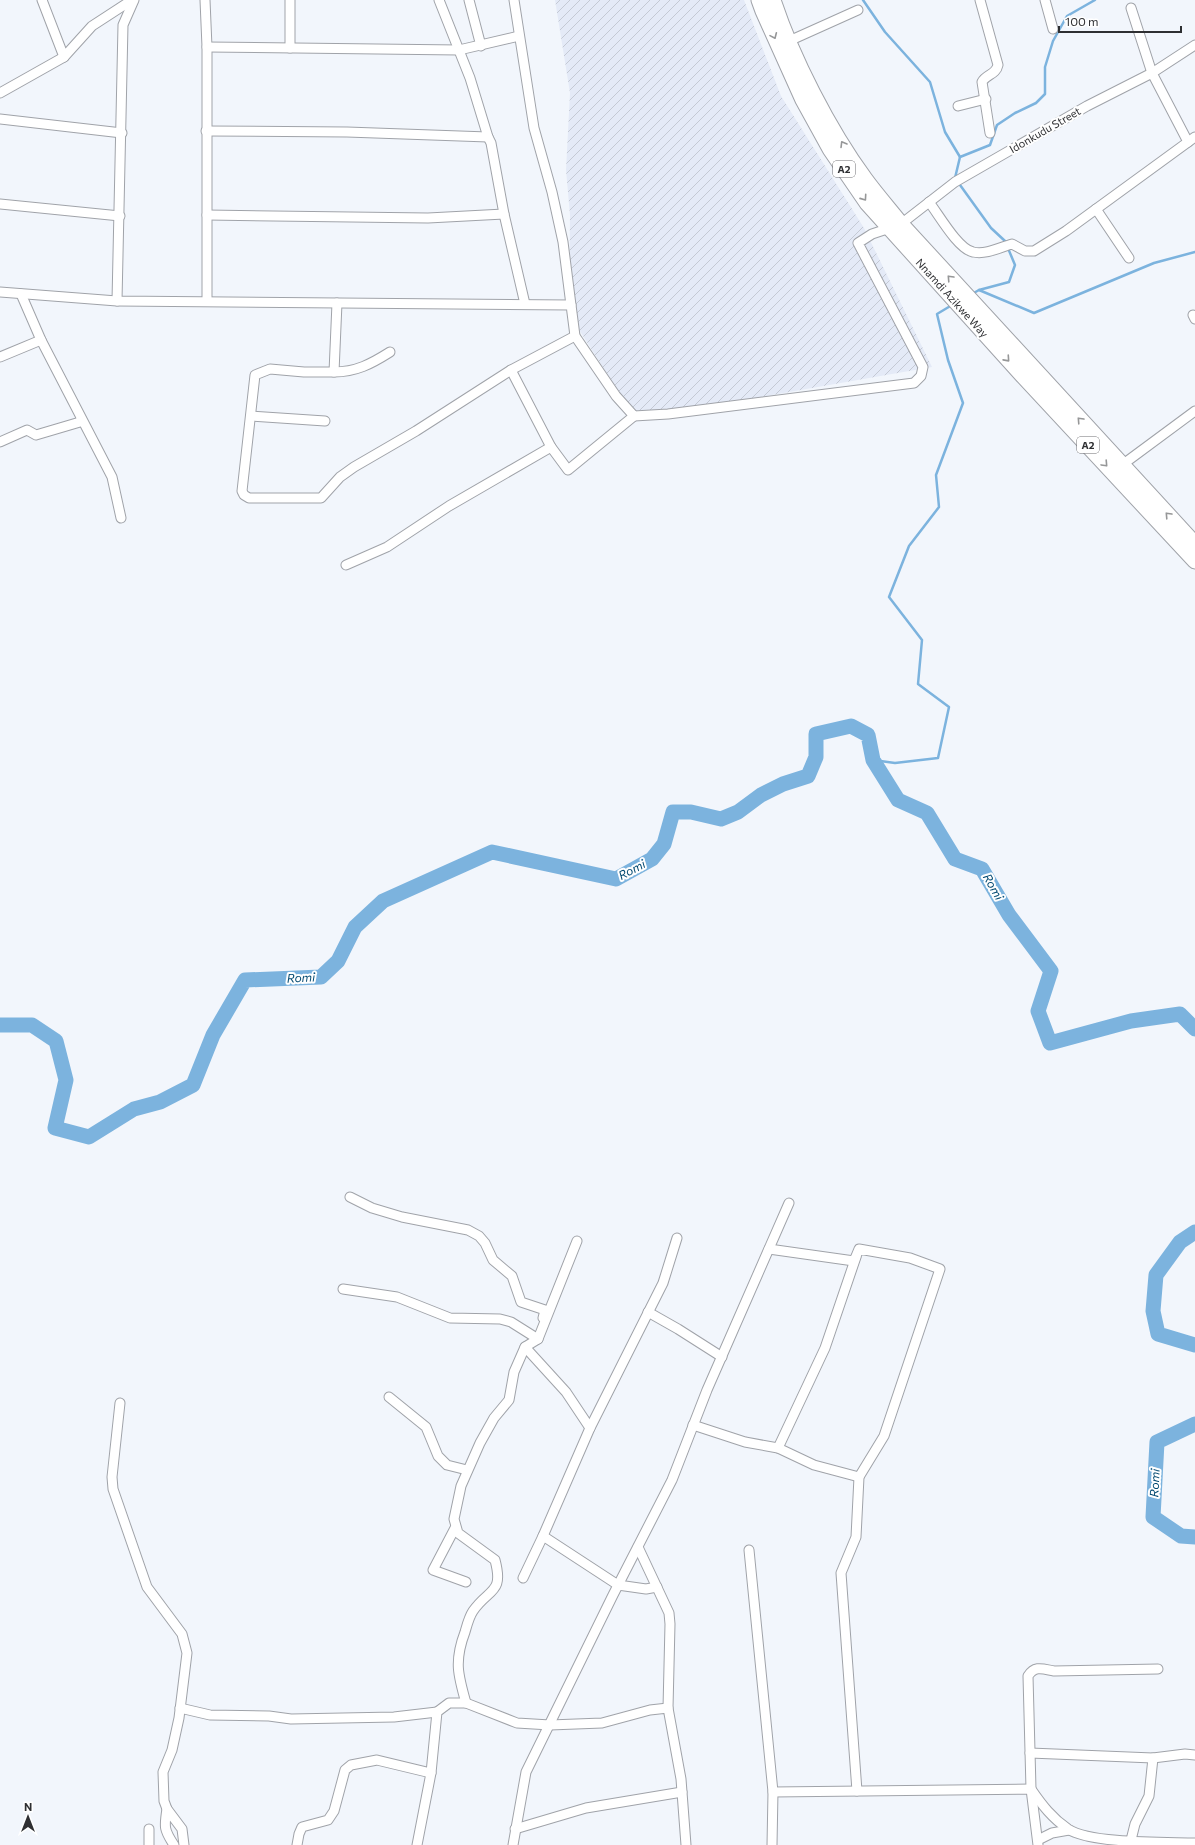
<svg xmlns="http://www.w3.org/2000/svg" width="1195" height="1845" font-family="Commissioner,sans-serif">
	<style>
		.industrial { fill: url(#industrial-furrows) }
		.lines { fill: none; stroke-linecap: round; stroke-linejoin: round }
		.stream { stroke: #7cb3de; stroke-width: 2.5 }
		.river { stroke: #7cb3de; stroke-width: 15 }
		.minor-casing { stroke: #a0a3a9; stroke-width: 11 }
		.trunk-casing { stroke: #a0a3a9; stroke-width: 17 }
		.minor { stroke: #fff; stroke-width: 9 }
		.trunk { stroke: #fff; stroke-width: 15 }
		.oneway { stroke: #969798 }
		.labels { text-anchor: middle; stroke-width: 4; stroke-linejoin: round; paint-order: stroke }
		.shield { fill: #fff; stroke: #6d6d70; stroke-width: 1 }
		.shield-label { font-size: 10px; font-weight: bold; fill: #2e2f32 }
		.street-label { font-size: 11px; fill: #2e2f32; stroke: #fff }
		.water-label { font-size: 12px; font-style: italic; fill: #004870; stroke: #fff }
	</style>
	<defs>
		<pattern id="industrial-furrows" width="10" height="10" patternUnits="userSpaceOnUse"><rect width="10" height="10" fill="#e4eaf7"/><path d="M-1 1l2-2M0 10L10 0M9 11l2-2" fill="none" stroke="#c4c9d4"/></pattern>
	</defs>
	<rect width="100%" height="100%" fill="#f2f6fc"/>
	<path class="industrial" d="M555,0h189l37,96 83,132 68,139 -296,52 -67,-105 1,-99 -4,-45 4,-77z"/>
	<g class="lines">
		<g class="stream">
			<path d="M863,0l22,32 45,50 15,50 15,25"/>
			<path d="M979,290l55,23 120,-50 41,-11"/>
			<path d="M972,294l7,-4 30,-8 6,-17 -10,-24 -14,-13 -36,-50 5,-21 30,-12 7,-20 18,-12 21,-10 9,-9v-27l8,-26 14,-25 28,-16"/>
			<path d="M873,760l22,3 43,-5 11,-51 -31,-23 4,-44 -33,-43 20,-51 30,-39 -3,-32 27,-72 -15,-43 -11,-46 15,-9"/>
		</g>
		<g class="river">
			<path d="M0,1025h32l24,16 10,39 -11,48 34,9 45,-28 26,-7 33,-17 20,-50 32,-55 76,-3 17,-16 17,-34 28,-26 109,-49 124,27 36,-20 12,-15 9,-32h18l30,7 17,-7 23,-17 22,-11 25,-8 8,-19v-23l35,-8 17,9 5,25 25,40 29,13 28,46 27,10 27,46 42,56 -13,40 12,32 81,-22 49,-7 15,15"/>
			<path d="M1195,1232l-15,10 -24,33 -3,36 5,23 37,11"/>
			<path d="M1195,1424l-38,18 -4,75 28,19 14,1"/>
		</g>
		<defs>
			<g id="minor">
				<path d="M42,0l22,57 28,-31 40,-26"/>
				<path d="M205,0l2,47v254"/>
				<path d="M439,0l31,78 18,59 3,6 13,71 21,90"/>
				<path d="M469,0l12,46"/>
				<path d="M514,0l20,128 18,64 11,50 8,63"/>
				<path d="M980,0l18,65c-2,10 -12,9 -16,17l8,51"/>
				<path d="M1045,0l8,29"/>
				<path d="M1131,8l21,65 36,69"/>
				<path d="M789,41l69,-31"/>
				<path d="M207,47l252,3 60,-14"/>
				<path d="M290,48v-48"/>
				<path d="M0,93l64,-36"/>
				<path d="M958,106l28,-7"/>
				<path d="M0,119l122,14"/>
				<path d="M206,131l141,1 141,5"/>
				<path d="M929,202c10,13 29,47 44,50 13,3 28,-5 39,-8l13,7h9l32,-20 129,-94"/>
				<path d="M0,204l120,12"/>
				<path d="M1096,209l33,49"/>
				<path d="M207,215l221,3 76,-4"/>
				<path d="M901,224l54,-42 132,-76 65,-33 43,-28"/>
				<path d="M0,292l117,9 454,4 4,31 41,60 18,20 34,-2 246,-31 7,-7 2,-9 -65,-124 14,-9 18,-6"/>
				<path d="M21,294l20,46 71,137 9,41"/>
				<path d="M117,301l6,-276 11,-25"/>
				<path d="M337,303l-3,69h-30l-34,-3 -15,6 -13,116 2,4 5,3h72l19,-21 14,-10 62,-36 95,-61 64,-34"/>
				<path d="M1193,315l2,4"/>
				<path d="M0,357l41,-17"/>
				<path d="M511,370l40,77"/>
				<path d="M334,372c22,0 37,-8 56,-20"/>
				<path d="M251,416l74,5"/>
				<path d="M0,442l27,-12 9,5 44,-13 1,-3"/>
				<path d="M1122,465l73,-54"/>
				<path d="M346,565l41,-18 62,-41 102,-59 17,23 66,-54"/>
				<path d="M350,1197l22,11 30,9 66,13 11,6 6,7 8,17 19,16 9,26 24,8 -2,8"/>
				<path d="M769,1249l85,12 5,-12 51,9 30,11 -56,167 -25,41 -3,60 -15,36 16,218"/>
				<path d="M343,1289l54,8 53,21 50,1 11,3 27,17"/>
				<path d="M648,1312l30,17 44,28"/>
				<path d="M525,1347l41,45 24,36"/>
				<path d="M389,1397l37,30 12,29 9,9 20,5"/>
				<path d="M120,1403l-8,74 1,12 34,98 35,47 5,19 -8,65 -7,32 -9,22 1,29 3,8 15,20 2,16"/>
				<path d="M693,1425l52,17 33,6 36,17 45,12"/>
				<path d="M778,1448l47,-100 31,-91"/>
				<path d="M455,1528l-22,42 33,12"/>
				<path d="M543,1536l75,49 28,4 11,-2"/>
				<path d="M638,1547l31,66 1,11 -2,84"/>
				<path d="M749,1550l24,242 -1,53"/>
				<path d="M523,1578l20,-42 47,-108 73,-145 14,-45"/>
				<path d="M466,1703c-8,-28 -12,-42 -1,-71 2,-7 4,-15 8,-21 16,-23 31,-17 22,-51l-37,-27 -4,-14 7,-33 19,-43 14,-25 15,-18 5,-28 11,-25 13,-8 39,-98"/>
				<path d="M180,1708l30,7 59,1 22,3 103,-2 43,-5"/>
				<path d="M1030,1753l123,5 32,-4 10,1"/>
				<path d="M773,1792l258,-3c11,16 21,29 37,40 23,15 98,13 127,14"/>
				<path d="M167,1809c-3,18 -3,21 7,36"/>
				<path d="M515,1829l71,-21 96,-16"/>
				<path d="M1038,1840l14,-7 17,-3"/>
				<path d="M1131,1840l4,-16 14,-28 4,-38"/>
				<path d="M149,1845v-16"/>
				<path d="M297,1845l2,-11 3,-7 26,-7 6,-9 11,-41 6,-5 26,-5 54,13"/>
				<path d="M417,1845l14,-72 6,-61 12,-9h17l51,20 33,2 52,-2 48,-13 18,-2 13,71 5,66"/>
				<path d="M513,1845l13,-73 87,-177 59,-115 35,-90 82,-187"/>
				<path d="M1038,1845l-7,-56 -3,-113c7,-11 15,-7 26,-5l104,-2"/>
			</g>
			<g id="trunk">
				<path d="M759,0l4,11 40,89 27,49 37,54 155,172 173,186"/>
				<path d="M773,0c19,58 56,130 92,179 11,15 24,30 36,45l294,320"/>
			</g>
		</defs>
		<use href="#minor" class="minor-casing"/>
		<use href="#trunk" class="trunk-casing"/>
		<use href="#minor" class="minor"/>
		<use href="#trunk" class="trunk"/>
	</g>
	<defs><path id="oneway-chevron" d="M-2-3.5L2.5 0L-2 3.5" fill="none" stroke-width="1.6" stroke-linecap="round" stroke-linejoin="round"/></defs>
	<g class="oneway">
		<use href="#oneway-chevron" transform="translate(774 36) rotate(66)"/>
		<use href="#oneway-chevron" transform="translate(843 144) rotate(-121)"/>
		<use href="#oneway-chevron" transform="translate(864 198) rotate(55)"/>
		<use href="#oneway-chevron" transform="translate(950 278) rotate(-133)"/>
		<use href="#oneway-chevron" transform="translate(1007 359) rotate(48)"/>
		<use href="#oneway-chevron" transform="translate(1080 420) rotate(-133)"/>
		<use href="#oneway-chevron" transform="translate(1105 464) rotate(47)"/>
		<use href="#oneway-chevron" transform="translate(1168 515) rotate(-133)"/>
	</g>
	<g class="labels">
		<g class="shield">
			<rect x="833" y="161" width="22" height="16" rx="3"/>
			<rect x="1077" y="437" width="22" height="16" rx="3"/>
		</g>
		<g class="shield-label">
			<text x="844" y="173">A2</text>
			<text x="1088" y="449">A2</text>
		</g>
		<g class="street-label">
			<text transform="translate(1045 130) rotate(-30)" y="4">Idonkudu Street</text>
			<text transform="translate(952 298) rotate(48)" y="4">Nnamdi Azikwe Way</text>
		</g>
		<g class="water-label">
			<text transform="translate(632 870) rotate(-28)" y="4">Romi</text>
			<text transform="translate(993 887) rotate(60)" y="4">Romi</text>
			<text transform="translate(301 978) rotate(-3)" y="4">Romi</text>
			<text transform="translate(1155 1483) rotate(-87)" y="4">Romi</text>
		</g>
	</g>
	<g transform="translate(28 1817)" stroke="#ffffff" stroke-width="3" paint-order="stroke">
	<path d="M0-3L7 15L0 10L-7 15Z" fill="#2e2f32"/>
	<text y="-6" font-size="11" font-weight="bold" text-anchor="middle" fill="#2e2f32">N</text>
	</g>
	<path d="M1059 26v6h122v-6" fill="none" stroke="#2e2f32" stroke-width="2"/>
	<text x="1065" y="26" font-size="12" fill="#2e2f32" stroke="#ffffff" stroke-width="3" paint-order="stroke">100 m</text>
</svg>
